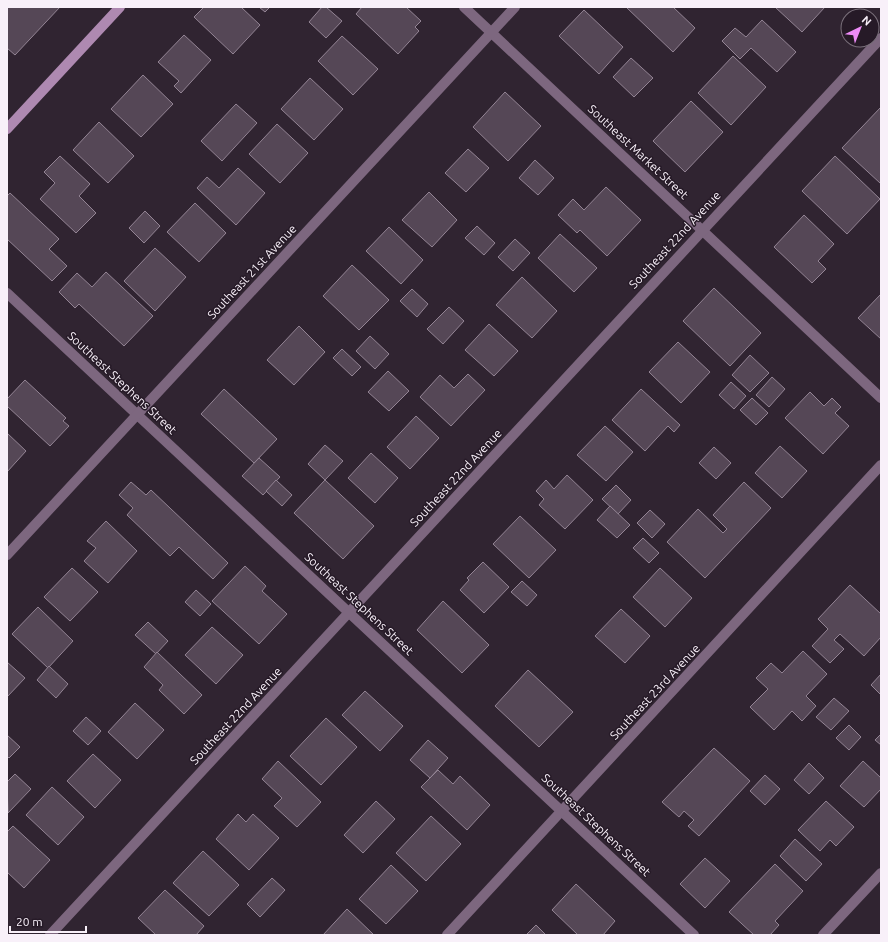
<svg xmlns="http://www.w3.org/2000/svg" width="888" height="942" font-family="Ubuntu,sans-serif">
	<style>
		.building { fill: #554756; stroke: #938494 }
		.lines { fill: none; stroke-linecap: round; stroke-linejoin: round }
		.street { stroke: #7d677f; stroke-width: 10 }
		.secondary { stroke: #ae89b1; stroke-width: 10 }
		.labels { text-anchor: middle; stroke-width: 3; stroke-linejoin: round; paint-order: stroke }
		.street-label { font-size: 12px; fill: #f8f0f9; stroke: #261a27 }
	</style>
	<rect width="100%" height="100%" fill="#302431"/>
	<g class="building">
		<path d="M7,7h53l-45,48 -8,-7z"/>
		<path d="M204,7h37l19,18 -27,29 -39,-37z"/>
		<path d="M259,7h11l-5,5z"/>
		<path d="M322,7h4l16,14 -16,17 -17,-16z"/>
		<path d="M362,7h44l15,14 -6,6 4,4 -21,23 -42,-40z"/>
		<path d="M626,7h47l22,21 -22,24z"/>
		<path d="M775,7h50l-23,25z"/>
		<path d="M584,10l39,37 -24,27 -40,-38z"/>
		<path d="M762,20l34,32 -19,20 -26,-24 -11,11 -18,-18 13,-13 11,9z"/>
		<path d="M184,35l27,25 -30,33 -7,-7 5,-5 -21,-19z"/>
		<path d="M342,36l36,33 -25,26 -35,-34z"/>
		<path d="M733,56l33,31 -35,38 -33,-32z"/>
		<path d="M631,58l22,20 -19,19 -21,-20z"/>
		<path d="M143,75l30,29 -32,33 -30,-28z"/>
		<path d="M310,78l33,31 -29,31 -33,-31z"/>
		<path d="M505,92l36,34 -33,35 -35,-34z"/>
		<path d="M691,101l32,31 -38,40 -32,-31z"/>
		<path d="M236,104l21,19 -35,38 -21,-20z"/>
		<path d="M881,107v75l-1,1 -38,-35z"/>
		<path d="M99,122l35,34 -26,27 -35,-33z"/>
		<path d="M277,124l31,29 -28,30 -31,-29z"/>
		<path d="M468,149l21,19 -23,24 -21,-19z"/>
		<path d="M60,156l30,28 -11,12 17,17 -20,20 -36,-34 15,-16 -11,-11z"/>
		<path d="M835,156l45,43 -33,35 -45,-43z"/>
		<path d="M535,160l19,18 -16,17 -19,-17z"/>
		<path d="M238,168l27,25 -29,32 -39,-37 10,-11 12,11z"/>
		<path d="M606,187l35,33 -34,36 -27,-26 -3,3 -19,-18 15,-16 11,11z"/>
		<path d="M429,192l28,28 -25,27 -30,-27z"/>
		<path d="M10,193l49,46 -10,10 18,17 -15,15 -45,-42v-43z"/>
		<path d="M195,203l31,30 -27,29 -32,-30z"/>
		<path d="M145,211l15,15 -16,17 -15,-15z"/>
		<path d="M804,215l30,29 -16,17 8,8 -14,14 -38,-36z"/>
		<path d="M477,226l18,17 -11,12 -19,-17z"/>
		<path d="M389,227l34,33 -22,24 -35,-33z"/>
		<path d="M560,234l37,34 -23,24 -36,-34z"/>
		<path d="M515,239l15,14 -17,18 -15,-14z"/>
		<path d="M155,248l31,29 -31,34 -31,-30z"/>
		<path d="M352,265l37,35 -30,30 -36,-34z"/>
		<path d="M106,272l47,44 -29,30 -45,-42 -4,4 -16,-16 18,-19 15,14z"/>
		<path d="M522,277l35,34 -25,27 -36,-33z"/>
		<path d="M714,288l47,45 -31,33 -47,-45z"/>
		<path d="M412,289l16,15 -11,13 -17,-16z"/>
		<path d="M881,294v45l-23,-21z"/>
		<path d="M449,307l15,14 -21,23 -16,-15z"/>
		<path d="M489,324l29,27 -24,25 -29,-26z"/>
		<path d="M299,326l26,26 -31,33 -27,-25z"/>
		<path d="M370,336l19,18 -14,15 -19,-18z"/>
		<path d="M678,342l32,30 -29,31 -32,-31z"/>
		<path d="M342,349l19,18 -9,9 -19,-18z"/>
		<path d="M750,355l19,18 -19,19 -18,-17z"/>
		<path d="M388,371l21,20 -20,20 -21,-19z"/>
		<path d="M468,374l17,16 -34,36 -31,-29 20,-22 14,13z"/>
		<path d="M772,377l13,12 -16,18 -13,-12z"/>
		<path d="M25,380l41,38 -3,3 6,5 -19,20 -43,-40v-7z"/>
		<path d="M731,382l15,14 -12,13 -15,-14z"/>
		<path d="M224,389l53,50 -23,24 -53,-49z"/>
		<path d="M641,389l39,36 -6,7 -6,-6 -23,25 -33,-31z"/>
		<path d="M810,392l14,14 8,-8 9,9 -6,6 14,13 -26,28 -38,-36z"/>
		<path d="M752,398l16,15 -12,12 -16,-15z"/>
		<path d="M416,416l23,22 -29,31 -23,-22z"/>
		<path d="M605,426l28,26 -27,29 -29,-26z"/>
		<path d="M7,433l19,18 -19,21z"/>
		<path d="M325,445l18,16 -18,19 -17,-16z"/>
		<path d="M780,446l27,25 -25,27 -27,-25z"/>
		<path d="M714,447l17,16 -15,16 -17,-16z"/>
		<path d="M371,453l27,25 -23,25 -27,-25z"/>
		<path d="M259,458l21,19 -17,18 -21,-19z"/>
		<path d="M567,475l26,25 -28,29 -26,-24 5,-6 -8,-8 10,-11 8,9z"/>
		<path d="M276,480l16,15 -10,11 -16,-15z"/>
		<path d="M325,480l49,46 -31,33 -49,-46z"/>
		<path d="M131,482l15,13 5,-5 77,73 -15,16 -34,-32 -9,9 -43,-41 6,-7 -14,-13z"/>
		<path d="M744,482l27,26 -66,70 -38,-36 31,-33 25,24 4,-4 -14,-14z"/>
		<path d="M616,485l15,15 -13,14 -16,-15z"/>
		<path d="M610,506l20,19 -13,13 -20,-18z"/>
		<path d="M650,510l15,14 -13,14 -15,-15z"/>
		<path d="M520,516l36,34 -27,28 -36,-34z"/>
		<path d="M106,521l31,30 -29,32 -24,-22 12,-13 -9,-7z"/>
		<path d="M643,538l16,15 -10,10 -16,-15z"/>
		<path d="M483,562l26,25 -25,26 -24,-23 9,-10 -2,-2z"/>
		<path d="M245,566l21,20 -4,5 25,23 -28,30 -47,-43z"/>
		<path d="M72,568l26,24 -28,29 -26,-24z"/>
		<path d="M660,568l32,30 -27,29 -32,-30z"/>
		<path d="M522,581l15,14 -10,11 -16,-14z"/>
		<path d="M850,585l31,29v23l-17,19 -24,-22 -6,6 10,9 -14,14 -18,-17 16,-17 -10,-10z"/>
		<path d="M196,590l15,14 -11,12 -15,-14z"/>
		<path d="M443,601l46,44 -27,28 -45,-43z"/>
		<path d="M38,607l35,34 -25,27 -36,-34z"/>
		<path d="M621,609l29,27 -25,27 -30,-27z"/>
		<path d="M148,622l20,19 -12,13 -21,-19z"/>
		<path d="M212,627l31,28 -27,29 -31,-29z"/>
		<path d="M803,651l24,23 -21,22 10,10 -14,15 -10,-10 -18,19 -24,-23 18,-18 -12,-11 15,-15 11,10z"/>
		<path d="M157,652l45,43 -18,19 -25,-24 4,-5 -19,-18z"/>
		<path d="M7,662l18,16 -18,19z"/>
		<path d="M49,666l19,18 -12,14 -19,-18z"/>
		<path d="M528,670l45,42 -34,35 -44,-41z"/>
		<path d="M881,674v21l-10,-10z"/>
		<path d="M365,691l38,35 -23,25 -38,-36z"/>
		<path d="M834,698l15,13 -18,19 -15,-13z"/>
		<path d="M135,703l29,27 -27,29 -29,-27z"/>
		<path d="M86,717l15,14 -13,14 -15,-14z"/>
		<path d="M326,718l31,29 -36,38 -31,-29z"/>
		<path d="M849,725l12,12 -12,13 -13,-12z"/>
		<path d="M881,734v11l-6,-5z"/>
		<path d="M7,735l13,12 -11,11 -2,-2z"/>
		<path d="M428,740l20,18 -18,20 -20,-18z"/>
		<path d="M714,748l36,33 -51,55 -11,-10 6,-6 -10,-9 -5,6 -17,-15z"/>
		<path d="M93,754l28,26 -26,28 -28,-27z"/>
		<path d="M278,761l43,41 -24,25 -23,-21 8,-8 -20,-19z"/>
		<path d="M863,761l18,17v11l-17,18 -24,-21z"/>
		<path d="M809,763l15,15 -15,16 -15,-14z"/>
		<path d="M438,770l15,14 7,-8 30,29 -23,25 -46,-43z"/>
		<path d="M15,774l16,15 -23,24 -1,-31z"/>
		<path d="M765,775l15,14 -15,16 -15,-14z"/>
		<path d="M52,787l32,30 -26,28 -32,-30z"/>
		<path d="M376,801l19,18 -32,34 -19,-18z"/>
		<path d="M826,801l28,26 -18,19 -6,-6 -10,11 -22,-21z"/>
		<path d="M238,814l8,8 7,-8 26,24 -30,32 -33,-31z"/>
		<path d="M431,816l30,28 -35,37 -30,-28z"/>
		<path d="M13,826l37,34 -26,28 -17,-16v-40z"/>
		<path d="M795,839l27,25 -16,17 -26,-25z"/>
		<path d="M203,851l36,34 -30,31 -36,-33z"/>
		<path d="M705,858l25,23 -25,27 -25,-24z"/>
		<path d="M775,864l28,27 -28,30 4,4 -9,10h-16l-25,-23z"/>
		<path d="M391,865l27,26 -32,33 -27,-25z"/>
		<path d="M272,878l13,12 -25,27 -13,-13z"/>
		<path d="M576,884l39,37 -12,14h-25l-26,-25z"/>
		<path d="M165,890l39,36 -8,9h-40l-18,-17z"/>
		<path d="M347,909l27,26h-51z"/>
		<path d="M536,925l10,10h-20z"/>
	</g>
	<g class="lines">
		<g class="street">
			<path d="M464,7l417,391"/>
			<path d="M7,293l687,642"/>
			<path d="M7,555l508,-548"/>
			<path d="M50,935l831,-897"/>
			<path d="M447,935l434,-470"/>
			<path d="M823,935l58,-62"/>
		</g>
		<path class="secondary" d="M7,129l113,-122"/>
	</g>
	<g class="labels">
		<g class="street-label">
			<text transform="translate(638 152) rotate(43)" y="4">Southeast Market Street</text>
			<text transform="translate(675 240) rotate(-47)" y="4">Southeast 22nd Avenue</text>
			<text transform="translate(252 272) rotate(-47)" y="4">Southeast 21st Avenue</text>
			<text transform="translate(122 383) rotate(43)" y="4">Southeast Stephens Street</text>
			<text transform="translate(456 478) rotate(-47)" y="4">Southeast 22nd Avenue</text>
			<text transform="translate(359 604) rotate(43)" y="4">Southeast Stephens Street</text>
			<text transform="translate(655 692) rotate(-47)" y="4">Southeast 23rd Avenue</text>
			<text transform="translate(236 716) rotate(-47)" y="4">Southeast 22nd Avenue</text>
			<text transform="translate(596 825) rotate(43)" y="4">Southeast Stephens Street</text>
		</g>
	</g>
	<rect width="888" height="942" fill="none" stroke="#f8f0f9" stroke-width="16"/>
	<g transform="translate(860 28) rotate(43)"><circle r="19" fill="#261a27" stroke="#7a707b"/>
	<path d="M0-3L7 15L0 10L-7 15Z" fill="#ee8cf8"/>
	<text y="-6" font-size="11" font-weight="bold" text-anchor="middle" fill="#f8f0f9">N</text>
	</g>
	<path d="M10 926v6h76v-6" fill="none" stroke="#f8f0f9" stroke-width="2"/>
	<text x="16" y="926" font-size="12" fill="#f8f0f9" stroke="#261a27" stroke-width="3" paint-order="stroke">20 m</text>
</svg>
